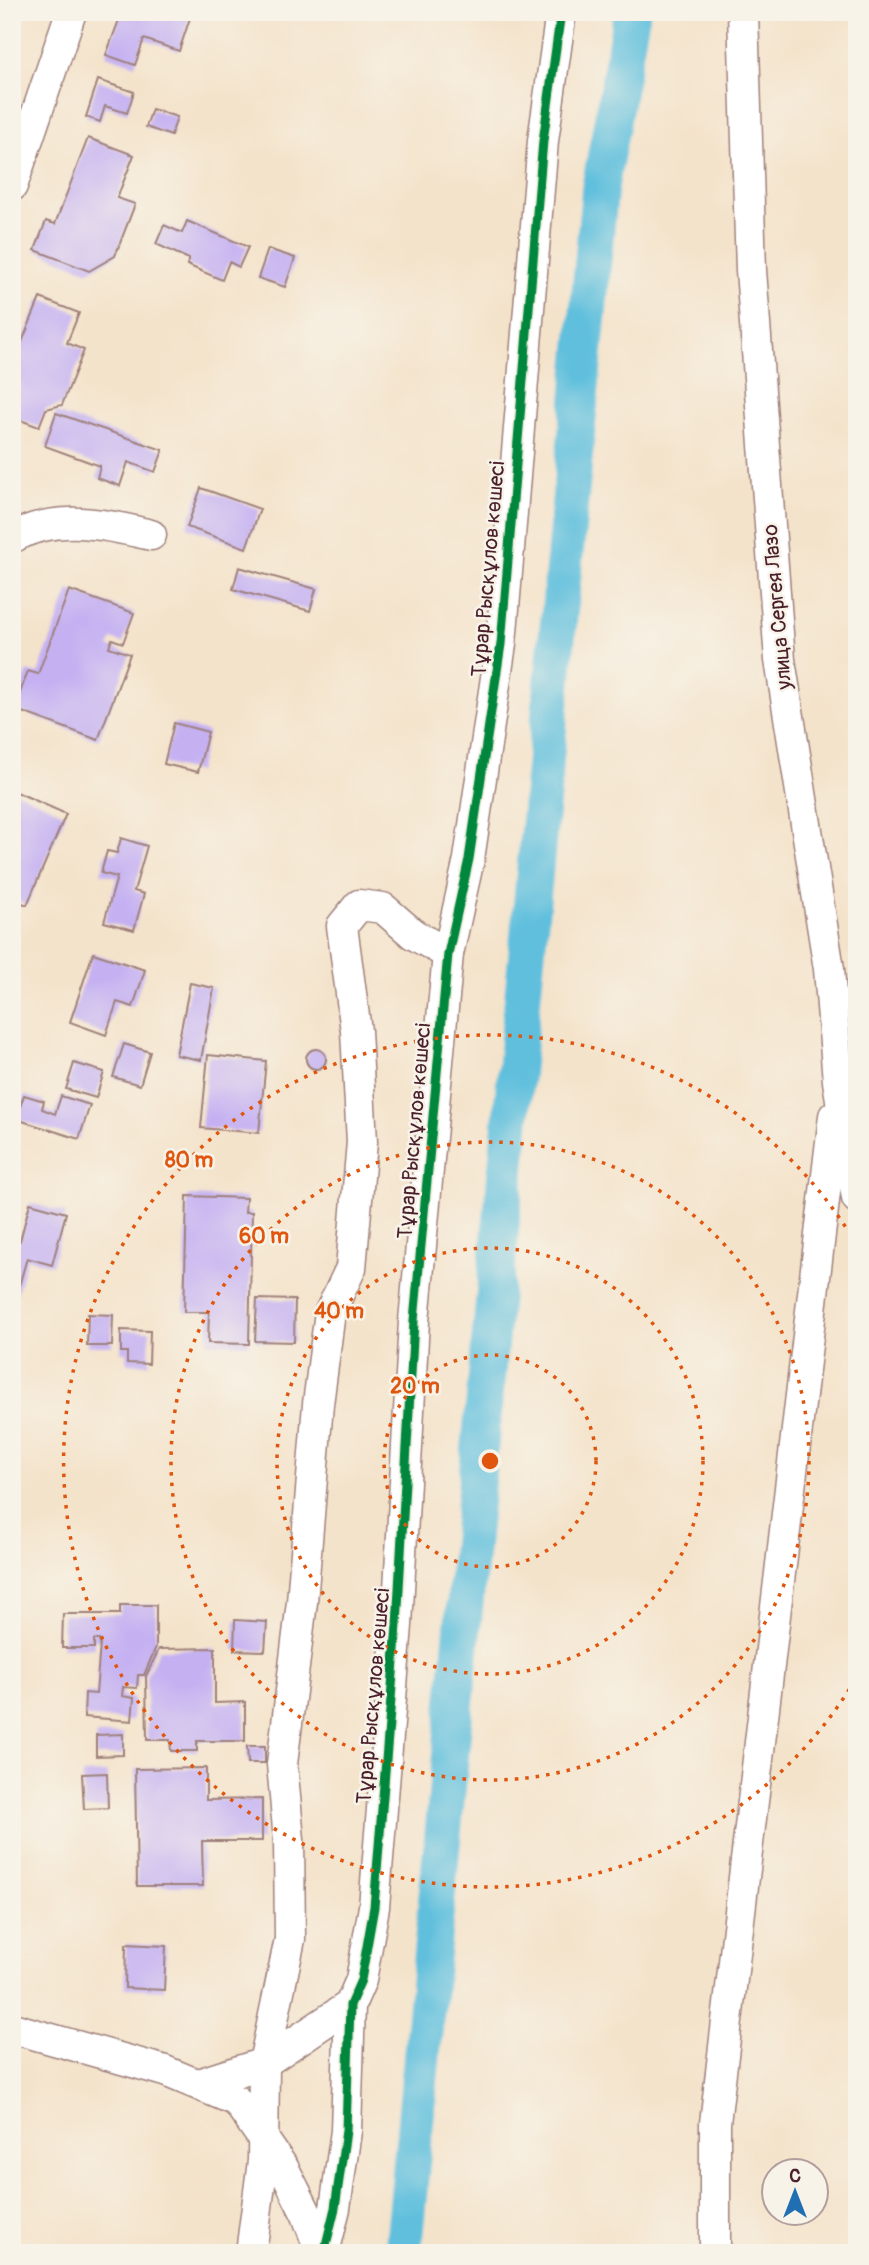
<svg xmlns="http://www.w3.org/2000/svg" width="869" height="2265" font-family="Pangolin,sans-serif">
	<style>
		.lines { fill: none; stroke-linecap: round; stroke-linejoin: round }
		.canal { stroke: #5fbfdd; stroke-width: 37 }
		.building { fill: #c5b1f2 }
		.minor-casing { stroke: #9f817b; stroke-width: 33 }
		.minor { stroke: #fff; stroke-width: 30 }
		.cycleway-casing { stroke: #f7f3e8; stroke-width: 13 }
		.cycleway { stroke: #00873e; stroke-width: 9 }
		.ring { fill: none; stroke: #e0560e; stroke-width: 3.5; stroke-dasharray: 3.5 7 }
		.labels { text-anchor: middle; stroke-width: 5; stroke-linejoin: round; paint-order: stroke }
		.street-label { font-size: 21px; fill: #4a1f2b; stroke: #f7f3e8 }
		.centre { fill: #e0560e; stroke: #f7f3e8; stroke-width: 3.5 }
		.ring-label { font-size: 21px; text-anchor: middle; font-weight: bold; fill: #e0560e; stroke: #f7f3e8; stroke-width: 5; stroke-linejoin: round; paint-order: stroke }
	</style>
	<rect width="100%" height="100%" fill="#f7f3e8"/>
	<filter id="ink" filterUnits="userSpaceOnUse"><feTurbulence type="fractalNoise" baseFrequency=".0143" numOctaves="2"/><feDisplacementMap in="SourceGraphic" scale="14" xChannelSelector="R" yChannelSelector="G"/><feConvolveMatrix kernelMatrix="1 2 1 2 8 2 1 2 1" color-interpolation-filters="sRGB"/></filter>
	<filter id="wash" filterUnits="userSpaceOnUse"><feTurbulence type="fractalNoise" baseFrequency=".00686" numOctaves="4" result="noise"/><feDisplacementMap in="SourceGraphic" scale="28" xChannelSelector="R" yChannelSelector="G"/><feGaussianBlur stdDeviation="1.57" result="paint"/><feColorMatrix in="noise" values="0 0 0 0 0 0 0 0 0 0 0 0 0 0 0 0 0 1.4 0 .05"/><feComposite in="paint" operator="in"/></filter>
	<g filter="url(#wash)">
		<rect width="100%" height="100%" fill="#f4e3cb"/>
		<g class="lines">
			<path class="canal" d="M403,2253l197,-2066 32,-175"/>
		</g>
		<g id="blocks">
			<g class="building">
				<path d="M122,12h70l-13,39 -35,-12 -9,26 -29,-10z"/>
				<path d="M98,80l36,12 -7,21 -22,-7 -5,16 -14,-5z"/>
				<path d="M152,109l25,8 -6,19 -25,-9z"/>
				<path d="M88,138l46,17 -17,43 18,6 -20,52 -26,15 -54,-21 11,-29 9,3z"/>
				<path d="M187,221l61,26 -9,20 -10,-5 -7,18 -35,-15 2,-6 -33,-15 8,-19 18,8z"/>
				<path d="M268,249l27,9 -10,29 -27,-9z"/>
				<path d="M40,298l39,15 -12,30 17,7 -22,55 -16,4 -7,18 -27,-10v-51z"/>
				<path d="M56,413l107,37 -8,22 -27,-10 -8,24 -23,-8 3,-12 -55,-20z"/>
				<path d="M201,488l59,21 -14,39 -59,-21z"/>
				<path d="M239,567l77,22 -6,22 -77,-22z"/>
				<path d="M69,590l65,23 -11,30 -11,-4 -3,8 21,7 -32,86 -84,-31 14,-38 10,3z"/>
				<path d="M174,723l34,9 -10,40 -34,-8z"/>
				<path d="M12,790l54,24 -39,91 -15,-6z"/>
				<path d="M121,838l26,8 -13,45 10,3 -10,36 -30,-8 13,-45 -16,-4 6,-22 10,2z"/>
				<path d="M93,953l52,17 -12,37 -16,-5 -11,33 -36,-13z"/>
				<path d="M190,983l24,5 -13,72 -25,-5z"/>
				<path d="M124,1044l26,8 -10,33 -27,-8z"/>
				<circle cx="316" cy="1059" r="10"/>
				<path d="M208,1055l58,6 -7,72 -58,-5z"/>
				<path d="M74,1063l30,9 -8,26 -30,-9z"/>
				<path d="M24,1095l20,6 -2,8 13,5 6,-18 29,9 -11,34 -63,-20z"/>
				<path d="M187,1196l59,2 -1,14h7l-3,132 -41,-1 1,-31h-25z"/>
				<path d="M30,1203l36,10 -14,52 -25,-7 -11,38 -4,-1v-56l8,2z"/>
				<path d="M257,1299l38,1 -1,42 -39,-1z"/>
				<path d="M88,1314l25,1 -1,31h-25z"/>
				<path d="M121,1330l29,1 -1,33 -22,-1v-11h-6z"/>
				<path d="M120,1605h36v42l-12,28h-6l-1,13 -14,-1 -1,9 12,2 -2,23 -48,-4 1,-24 11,1 4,-50 -1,-4h-5v8h-32l1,-34h57z"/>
				<path d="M235,1620l32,2 -2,29 -31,-1z"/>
				<path d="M215,1648v55l30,-1v39h-48v10h-26l-1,-11h-23l-1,-64 13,-27z"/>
				<path d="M123,1734v21l-27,1v-21z"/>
				<path d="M247,1746h18v17h-17z"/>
				<path d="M206,1768v32l56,-1v42h-60l1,45h-66l-2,-117z"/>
				<path d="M107,1773l1,35 -24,1 -2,-35z"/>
				<path d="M126,1944l40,2 -2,44 -39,-2z"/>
			</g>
		</g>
	</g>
	<g filter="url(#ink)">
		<use href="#blocks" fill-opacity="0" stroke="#9f817b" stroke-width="2"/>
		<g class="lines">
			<defs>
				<g id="minor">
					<path d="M743,12l8,258 29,390 49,309 9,112 19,117"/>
					<path d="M12,186l59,-174"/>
					<path d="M12,538c44,-25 92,-14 139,-3"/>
					<path d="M12,2028l153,43 72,30 47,68 23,46 14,38"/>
					<path d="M198,2084l66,-21 86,-58"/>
					<path d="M251,2253l12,-92 1,-98 26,-124 -1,-99 -7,-76 20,-162 16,-198 12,-92 21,-44 11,-126 -6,-111 -14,-105 17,-21 24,3 30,26 35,20"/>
					<path d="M324,2253l11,-45 11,-77 4,-126 11,-25 13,-73 23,-282 17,-304 34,-367 21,-95 32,-215 42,-503 18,-129"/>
					<path d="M715,2253v-130l119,-1007"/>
				</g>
			</defs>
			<use href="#minor" class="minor-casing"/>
			<use href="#minor" class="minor"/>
			<defs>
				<path id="cycleway" d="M324,2253l11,-45 11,-77 4,-126 11,-25 13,-73 23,-282 17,-304 34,-367 21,-95 32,-215 42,-503 18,-129"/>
			</defs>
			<use href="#cycleway" class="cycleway-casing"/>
			<use href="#cycleway" class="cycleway"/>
		</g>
	</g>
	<g class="ring">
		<circle cx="490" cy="1461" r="106"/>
		<circle cx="490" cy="1461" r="213"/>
		<circle cx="490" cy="1461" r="319"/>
		<path d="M855 1680A426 426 0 1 1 855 1242"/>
	</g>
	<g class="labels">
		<g class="street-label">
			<text transform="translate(488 569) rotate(-85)" y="7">Тұрар Рысқұлов көшесі</text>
			<text transform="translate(777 607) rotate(-95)" y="7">улица Сергея Лазо</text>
			<text transform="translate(414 1131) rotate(-85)" y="7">Тұрар Рысқұлов көшесі</text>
			<text transform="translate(373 1696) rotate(-85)" y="7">Тұрар Рысқұлов көшесі</text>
		</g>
	</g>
	<circle cx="490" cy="1461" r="10" class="centre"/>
	<g class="ring-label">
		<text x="189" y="1167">80 m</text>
		<text x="264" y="1243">60 m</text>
		<text x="339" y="1318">40 m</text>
		<text x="415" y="1393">20 m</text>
	</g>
	<rect width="869" height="2265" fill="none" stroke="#f7f3e8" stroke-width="42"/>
	<g transform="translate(795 2192)"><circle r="33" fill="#f7f3e8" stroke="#b29e9c" stroke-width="2"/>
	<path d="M0-5L12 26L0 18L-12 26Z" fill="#1f6fb2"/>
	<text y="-10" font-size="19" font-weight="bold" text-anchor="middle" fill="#4a1f2b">С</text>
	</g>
</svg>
